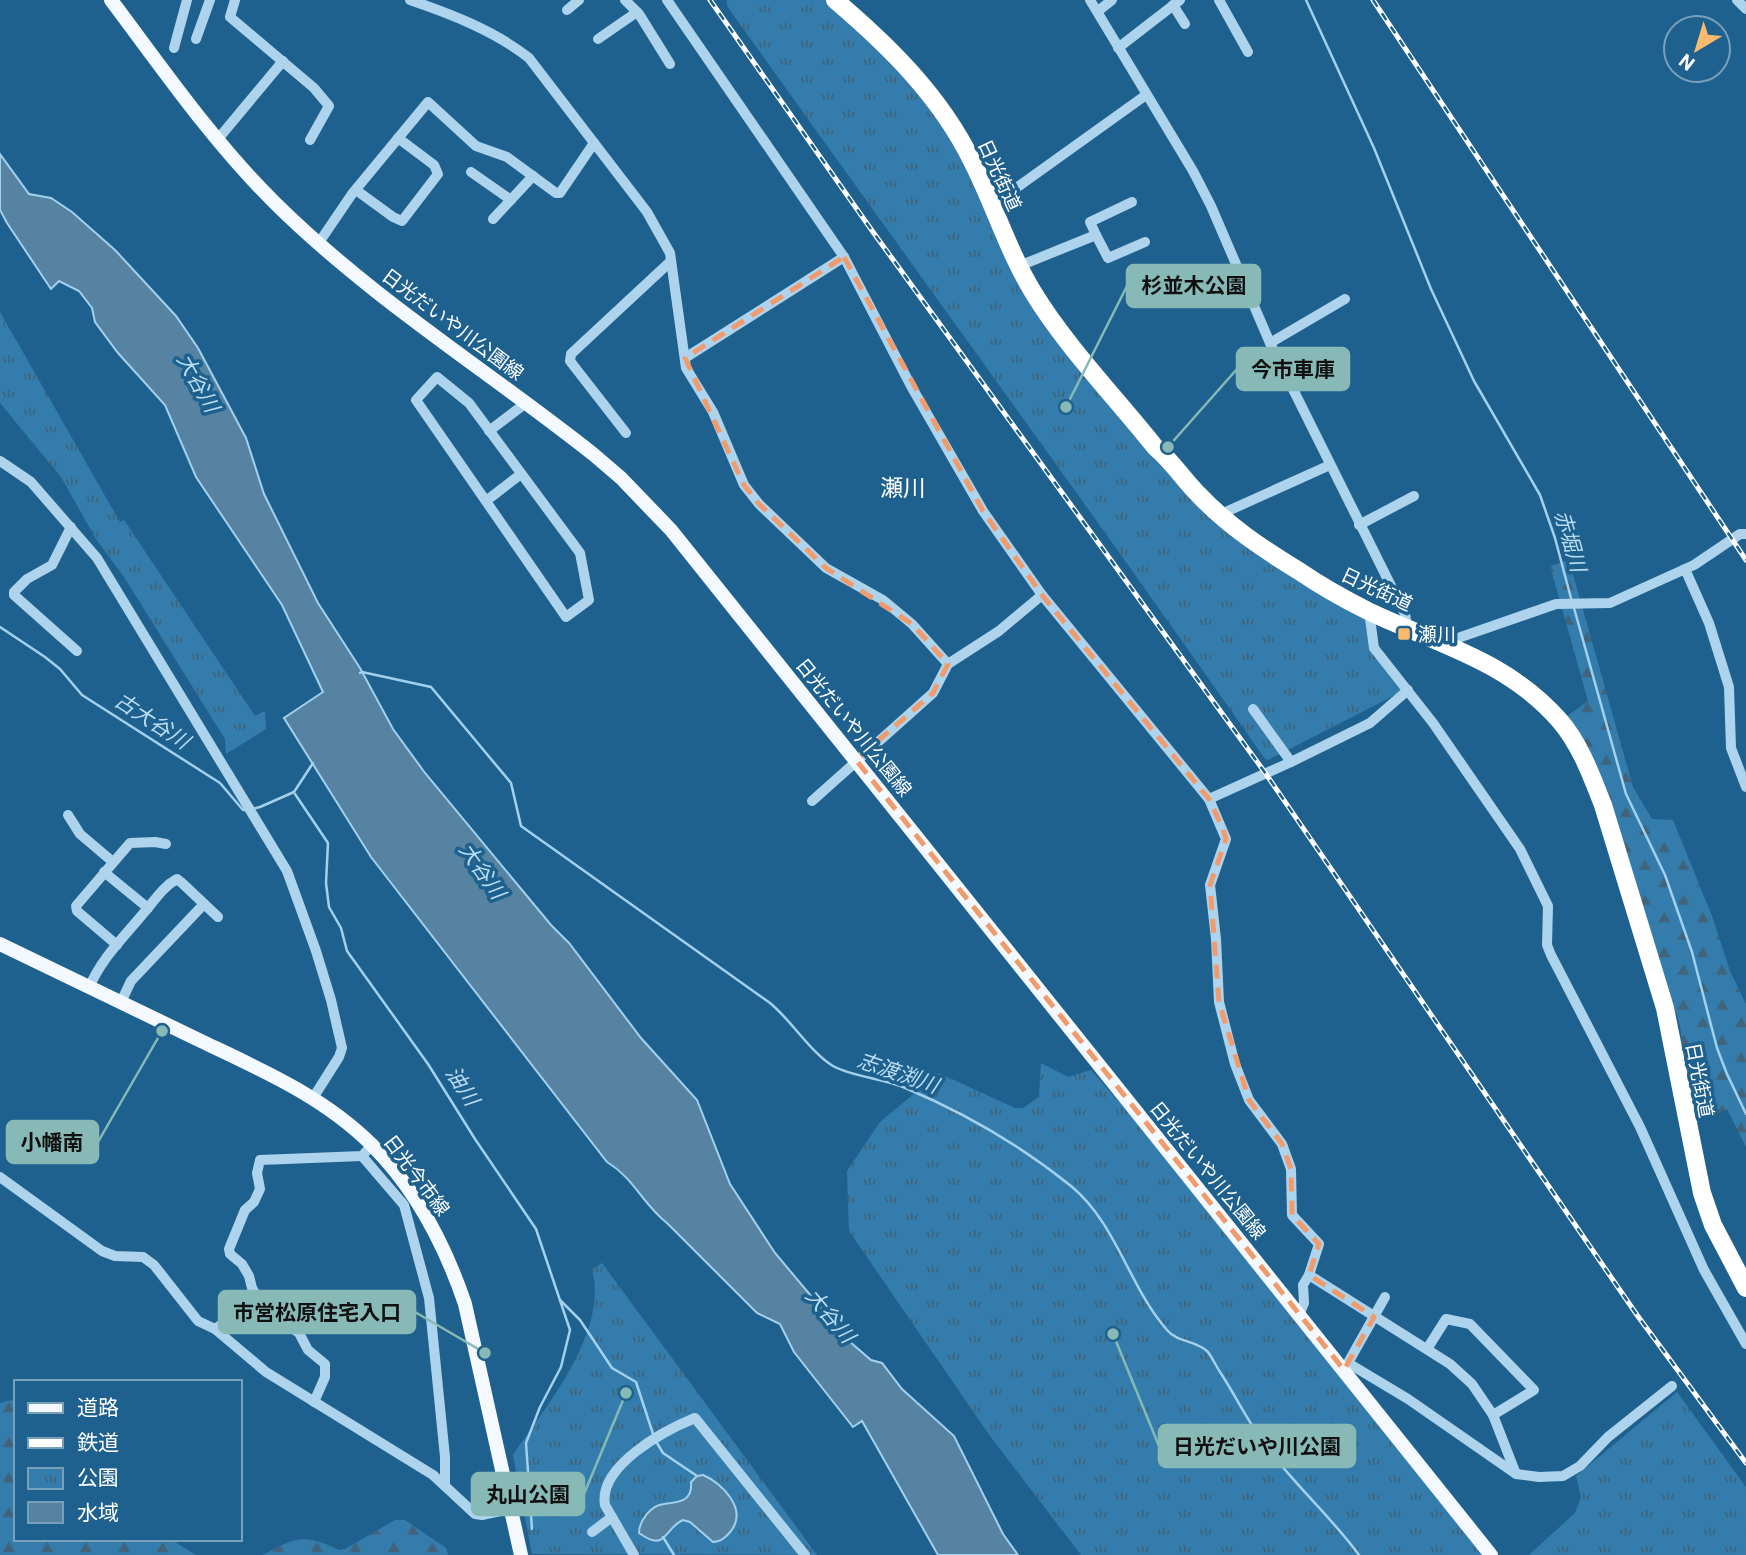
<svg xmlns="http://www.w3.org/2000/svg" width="1746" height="1555" font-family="Roboto,'Noto Sans JP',sans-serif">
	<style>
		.forest { fill: url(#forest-firs) }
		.park { fill: url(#park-tufts) }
		.water { fill: #5683a1; stroke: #a1d1ee; stroke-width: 2 }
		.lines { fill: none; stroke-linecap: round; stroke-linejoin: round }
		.stream { stroke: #a1d1ee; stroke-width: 2.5 }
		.minor { stroke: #add4ec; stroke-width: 10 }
		.major { stroke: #f3f9ff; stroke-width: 14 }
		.highway { stroke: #fff; stroke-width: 18 }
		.rail-casing { stroke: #fff; stroke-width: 5 }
		.rail { stroke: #1f618e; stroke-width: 2.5; stroke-dasharray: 8; stroke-linecap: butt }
		.marked { fill: none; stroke: #f19b6d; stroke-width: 5; stroke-dasharray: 14 9; stroke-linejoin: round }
		.poi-dot { fill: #fabb6e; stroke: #1f618e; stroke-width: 2.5 }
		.labels { text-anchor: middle; stroke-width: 7; stroke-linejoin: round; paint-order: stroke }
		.street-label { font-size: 19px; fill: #fff; stroke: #1f618e }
		.poi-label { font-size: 19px; fill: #fff; stroke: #1f618e; text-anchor: start }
		.water-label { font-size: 21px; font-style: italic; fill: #b9ddf3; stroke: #1f618e }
		.quarter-label { font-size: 23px; fill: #fff; stroke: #1f618e }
		.leader { fill: none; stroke: #87bab6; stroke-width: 2.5 }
		.callout-dot { fill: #87bab6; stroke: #1f618e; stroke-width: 2.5 }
		.callout { fill: #87bab6; stroke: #87bab6; stroke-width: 2.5 }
		.callout-label { font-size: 21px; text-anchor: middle; font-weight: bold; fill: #111 }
	</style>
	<defs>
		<pattern id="forest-firs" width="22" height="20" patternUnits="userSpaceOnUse" patternTransform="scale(1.75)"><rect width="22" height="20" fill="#337cab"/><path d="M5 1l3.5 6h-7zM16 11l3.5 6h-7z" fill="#40647c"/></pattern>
		<pattern id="park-tufts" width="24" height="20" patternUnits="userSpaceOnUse" patternTransform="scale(1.75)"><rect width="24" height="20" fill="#337cab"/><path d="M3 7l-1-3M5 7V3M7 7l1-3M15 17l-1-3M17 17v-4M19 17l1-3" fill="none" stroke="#40647c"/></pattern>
	</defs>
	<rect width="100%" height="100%" fill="#1f618e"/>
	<g class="forest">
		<path d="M1569,560l64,227 19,32 21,1 39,96 18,55 16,33v143l-19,-38 -31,14 -10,-50 -6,-47 -69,-223 -45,-86 22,-16 -38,-135z"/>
		<path d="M16,1399v140h154l26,16h-196v-152z"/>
		<path d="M395,1520h10l41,28 2,7h-185c32,-18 42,-22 76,-5l6,-1z"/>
	</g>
	<g class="park">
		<path d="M727,0h105l53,45 70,91 39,92 183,252 190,133 5,36 33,41 -137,70 -3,-1c-177,-253 -359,-502 -538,-753z"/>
		<path d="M0,312l120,210 4,-2 131,196 10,-5 1,18 -40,25 -1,-15 -101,-162 -28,-38 -35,-62 -61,-74z"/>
		<path d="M1041,1063l27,14 23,-7 50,57 342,428h-402l-91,-119 -141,-205 -2,-60 33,-49 59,-49 76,35h8l16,-11z"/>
		<path d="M602,1263l215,292 -285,-1 -19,-99c33,-49 96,-123 79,-186z"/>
		<path d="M1677,1392l69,95v68h-217l46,-42 6,-16 -5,-21z"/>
	</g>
	<g class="water">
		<path d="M0,154l29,40 22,4 21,14 43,38 61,66 22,32 48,90 18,56 54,109 42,65 33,61 32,44 126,152 18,18 72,95 56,62 33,84 45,69 74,88 22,19 11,3 20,26 52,47 49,98 15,21h-80l-76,-134 -9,6 -59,-75 -14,-28 -23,-11 -89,-89c-26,-20 -33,-45 -61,-62l-236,-305 -87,-139 39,-26 -41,-87 -86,-128 -31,-72 -47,-52 -23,-31 -3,-14 -13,-17 -20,-10 -8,8 -44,-66 -7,-13z"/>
		<path d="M703,1475c19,8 45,34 28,56 -5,6 -10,11 -18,11l-23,-20 -7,-2c-20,9 -16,33 -44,13 0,-12 12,-28 25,-29 14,-2 29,-2 27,-22l6,-6z"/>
	</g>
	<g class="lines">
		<g class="stream">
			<path d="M1306,0l68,148 57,141 43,92 66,114 15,43 17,64"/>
			<path d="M1574,608l52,186 39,81 27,77 25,96 10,26 19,40"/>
			<path d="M0,627l45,30 15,12 22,26 138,88 23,27h2"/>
			<path d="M360,673l2,-1 69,15 80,96 10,43 249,177c21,17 42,51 63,63 20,11 48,12 70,21 60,25 117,58 168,99 46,38 58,101 96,144 11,13 29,10 41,22 5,7 9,16 14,23 14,22 26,46 41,67 29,41 67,73 96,113"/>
			<path d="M294,792l19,-29"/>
			<path d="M295,794l33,49 -2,40 3,24 12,21 6,23 81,113 47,75 61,90 34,101 -9,37 -21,40 -14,36 6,86"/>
			<path d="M252,809l8,-2 34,-15"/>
			<path d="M560,1300l20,20 32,48 24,14 18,55"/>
			<path d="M657,1443l6,10 34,23"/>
			<path d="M663,1537l11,18"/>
		</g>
		<g class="minor">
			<path d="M235,0l-5,17 84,71 15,18 -19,34"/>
			<path d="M410,0c41,14 85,31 119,58l118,154 23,41 16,115 27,44 31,73 15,19 67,64 57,32 29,24 36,40"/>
			<path d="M625,0l14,14 31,50"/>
			<path d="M667,0l177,257 67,129 72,125 59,84 167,204"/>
			<path d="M1090,0l103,171 18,35 59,137 135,271 2,12"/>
			<path d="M1219,0l29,52"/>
			<path d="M1737,0l9,9"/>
			<path d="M1173,5l12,19"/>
			<path d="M567,10l12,-10"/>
			<path d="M1098,11l14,-11"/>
			<path d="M196,39l14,-39"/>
			<path d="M598,39l39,-27"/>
			<path d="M174,48l13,-48"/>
			<path d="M1118,48l62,-48"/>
			<path d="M218,139l65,-78"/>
			<path d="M471,172l40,28"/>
			<path d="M356,190l37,27 9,4 36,-47 -4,-9 -36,-27"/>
			<path d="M991,206l155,-111"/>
			<path d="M493,219l40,-43"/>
			<path d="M1096,235l-6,-13 42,-20"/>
			<path d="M318,244l34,-50 76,-92 48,44 31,11 49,36h4l34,-50"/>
			<path d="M1019,266l77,-31 12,23 37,-16"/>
			<path d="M1270,343l75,-44"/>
			<path d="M685,358l159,-101"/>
			<path d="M437,377l32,26 111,150 9,47 -23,17 -150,-217z"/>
			<path d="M489,431l37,-28"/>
			<path d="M626,433l-56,-72 1,-7 100,-93"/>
			<path d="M0,461l31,21 66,76 190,313 29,80 15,49 11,48 -3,9 -26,41"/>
			<path d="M486,501l35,-27"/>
			<path d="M1219,515l111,-50"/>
			<path d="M1359,525l55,-29"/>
			<path d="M71,527l-19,38 -25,14 -13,13v3l63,56"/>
			<path d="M1685,569l24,54 20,64 2,61 15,39"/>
			<path d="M1369,611l5,37 59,75 87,126 28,57 -1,39 4,10 89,172 64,143 42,74"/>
			<path d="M1448,644l10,-6 98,-34 54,-1 84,-38 46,-31h6"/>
			<path d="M1253,709l38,53"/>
			<path d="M812,801l121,-108 15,-29 51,-33 43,-36"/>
			<path d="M68,815l12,19 33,28"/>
			<path d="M104,872l44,36"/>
			<path d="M117,945l-40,-34 -1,-5 54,-63 25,-1 11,2"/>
			<path d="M89,988c12,-29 34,-50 53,-73 11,-12 20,-28 35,-36l5,4 36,34"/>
			<path d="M121,1002l10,-21 73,-77"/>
			<path d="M362,1156l42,49 25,93 16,159v28"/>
			<path d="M0,1177l102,74 13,5 28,1 11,8 44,56 17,8 51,43 167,103 42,39 7,1 29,-6"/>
			<path d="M1309,1275l141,89 22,20 21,31 23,59"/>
			<path d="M1299,1315l5,-12 -1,-18 6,-10 10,-31 -27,-29 -1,-46 -9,-25 -33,-44 -14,-36 -16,-62 -3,-63 -6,-54 16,-46 -17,-40 82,-37 79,-39 38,-33"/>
			<path d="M215,1329l42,-30"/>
			<path d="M1427,1349l19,-30 24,5 64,66 -41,25"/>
			<path d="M1344,1370l9,-4 55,33 108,75 23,3 24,-1 17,-10 28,-29 64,-51"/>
			<path d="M1344,1370l41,-73"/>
			<path d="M314,1402l11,-25v-13l-17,-14 -9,-17 -35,-25 -12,-20 -3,-12 -7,-12 -12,-10 -1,-5 16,-39 9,-8 6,-13 -3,-16 3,-13 102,-4 10,-11"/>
			<path d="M592,1532l20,-15"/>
			<path d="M634,1555l-29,-50c-7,-39 60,-75 90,-87l110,137"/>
		</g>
		<g class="major">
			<path d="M111,0c52,69 102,142 164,203 96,95 212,167 318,251l28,24 50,52 820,1025"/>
			<path d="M0,944c67,33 134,64 201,97 61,29 123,56 171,104 45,45 73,100 93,159l56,251"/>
		</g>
		<path class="highway" d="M835,0c55,47 105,96 137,161 22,43 36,90 61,131 32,53 83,106 122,155 17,14 28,32 43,47 29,31 65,55 101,77 22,15 45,28 69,40 69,33 139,49 192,110 20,23 32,56 43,84l62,203 37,185 11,32 33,63"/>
		<defs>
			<g id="rail">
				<path d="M710,0l163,232 393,542 371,541 109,148"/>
				<path d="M1373,0l373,560"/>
			</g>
		</defs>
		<use href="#rail" class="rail-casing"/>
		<use href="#rail" class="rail"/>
	</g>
	<path class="marked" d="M844,257l139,254 59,84 167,204 14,30 3,10 -16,46 9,117 30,98 33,44 9,25 1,46 27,29 -10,31 65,42 -30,53 -488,-610 77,-67 15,-29 -36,-40 -86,-56 -67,-64 -15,-19 -59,-127z"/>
	<rect class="poi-dot" x="1397" y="627" width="14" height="14" rx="3.5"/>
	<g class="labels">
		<g class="street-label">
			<text transform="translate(1000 175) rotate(65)" y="7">日光街道</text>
			<text transform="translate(453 324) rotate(37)" y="7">日光だいや川公園線</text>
			<text transform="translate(1377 589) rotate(25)" y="7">日光街道</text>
			<text transform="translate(854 727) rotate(51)" y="7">日光だいや川公園線</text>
			<text transform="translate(1700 1080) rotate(79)" y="7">日光街道</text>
			<text transform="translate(1208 1170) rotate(51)" y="7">日光だいや川公園線</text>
			<text transform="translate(417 1175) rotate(53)" y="7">日光今市線</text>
		</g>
		<g class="poi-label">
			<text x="1418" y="641">瀬川</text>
		</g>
		<g class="water-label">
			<text transform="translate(198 383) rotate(61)" y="7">大谷川</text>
			<text transform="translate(1570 541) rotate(74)" y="7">赤堀川</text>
			<text transform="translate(152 721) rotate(33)" y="7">古大谷川</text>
			<text transform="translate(482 871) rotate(55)" y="7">大谷川</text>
			<text transform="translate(898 1073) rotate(19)" y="7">志渡渕川</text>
			<text transform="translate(462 1086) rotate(57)" y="7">油川</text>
			<text transform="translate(830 1316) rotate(50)" y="7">大谷川</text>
		</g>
		<g class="quarter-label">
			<text x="903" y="496">瀬川</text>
		</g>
	</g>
	<path class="leader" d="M1066 407L1127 286M1168 447L1237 369M162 1031L98 1142M485 1353L415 1312M1113 1334L1159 1446M626 1393L584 1494"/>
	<g class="callout-dot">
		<circle cx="1066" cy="407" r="7"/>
		<circle cx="1168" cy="447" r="7"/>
		<circle cx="162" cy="1031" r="7"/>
		<circle cx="485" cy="1353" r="7"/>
		<circle cx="1113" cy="1334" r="7"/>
		<circle cx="626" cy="1393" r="7"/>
	</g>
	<g class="callout">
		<rect x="1127" y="265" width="133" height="42" rx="7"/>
		<rect x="1237" y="348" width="112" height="42" rx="7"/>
		<rect x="7" y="1121" width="91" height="42" rx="7"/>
		<rect x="219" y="1291" width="196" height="42" rx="7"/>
		<rect x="1159" y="1425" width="196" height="42" rx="7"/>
		<rect x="472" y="1473" width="112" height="42" rx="7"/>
	</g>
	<g class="callout-label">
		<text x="1194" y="293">杉並木公園</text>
		<text x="1293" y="377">今市車庫</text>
		<text x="52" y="1150">小幡南</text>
		<text x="317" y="1320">市営松原住宅入口</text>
		<text x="1257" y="1454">日光だいや川公園</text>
		<text x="528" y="1502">丸山公園</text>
	</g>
	<rect x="14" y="1380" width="228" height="161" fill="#1f618e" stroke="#79a0bb" stroke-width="2"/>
	<rect x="28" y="1403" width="35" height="10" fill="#f3f9ff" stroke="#79a0bb" stroke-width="2"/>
	<text x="77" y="1415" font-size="21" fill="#ffffff">道路</text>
	<rect x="28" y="1438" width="35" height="10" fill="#ffffff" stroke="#79a0bb" stroke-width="2"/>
	<text x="77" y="1450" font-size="21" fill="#ffffff">鉄道</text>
	<rect x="28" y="1468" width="35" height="21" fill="url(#park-tufts)" stroke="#79a0bb" stroke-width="2"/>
	<text x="77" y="1485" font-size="21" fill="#ffffff">公園</text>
	<rect x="28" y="1502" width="35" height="21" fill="#5683a1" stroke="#79a0bb" stroke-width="2"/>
	<text x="77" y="1520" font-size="21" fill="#ffffff">水域</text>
	<g transform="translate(1697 49) rotate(218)"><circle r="33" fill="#1f618e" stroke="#79a0bb" stroke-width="2"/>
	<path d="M0-5L12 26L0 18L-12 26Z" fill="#fabb6e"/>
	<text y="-10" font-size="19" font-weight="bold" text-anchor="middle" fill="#ffffff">N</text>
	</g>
</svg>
